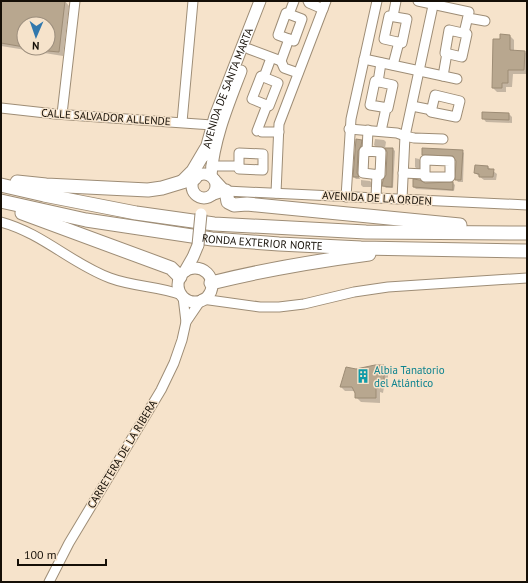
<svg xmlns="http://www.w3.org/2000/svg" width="528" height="583" font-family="'PT Sans',sans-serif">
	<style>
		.shadow { fill: #0003; fill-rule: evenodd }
		.building { fill: #b8a78f; stroke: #9d8c75 }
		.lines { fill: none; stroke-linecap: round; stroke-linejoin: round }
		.minor-casing { stroke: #9e8d76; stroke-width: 11 }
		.major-casing { stroke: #9e8d76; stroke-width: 13 }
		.highway-casing { stroke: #9e8d76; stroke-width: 15 }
		.minor { stroke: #fff; stroke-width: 9 }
		.major { stroke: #fff; stroke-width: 11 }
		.highway { stroke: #fff; stroke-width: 13 }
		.major-bridge-casing { stroke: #9e8d76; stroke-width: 13; stroke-linecap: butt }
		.major-bridge { stroke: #fff; stroke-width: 11 }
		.labels { text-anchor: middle; stroke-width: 3; stroke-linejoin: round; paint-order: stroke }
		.street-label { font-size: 11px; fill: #150f07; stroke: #f6e3cb }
		.culture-label { font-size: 11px; fill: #0d838f; stroke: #f6e3cb; text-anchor: start }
	</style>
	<rect width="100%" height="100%" fill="#f6e3cb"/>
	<g class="shadow">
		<path d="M1,1h64l4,5 -6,50 -62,-10zM24,24h24v24h-24z"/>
		<path d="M510,36l4,4v12h11l2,2v20h-14l-1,13h-6v5h-9l-4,-4 8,-48z"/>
		<path d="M509,114l3,3v6l-26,-1 -3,-4z"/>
		<path d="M375,139l9,1 2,2 -1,6 -9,-1 -2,-2z"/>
		<path d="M357,140l4,1 2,2v5l-3,5 -1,23 1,3h-4l-2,-2z"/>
		<path d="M393,149l2,2 -2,37h-7l-2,-2z"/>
		<path d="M462,151l2,2 -1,29h-5l-2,-3 1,-18 -2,-3 -30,-2 -2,-2z"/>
		<path d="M415,158l4,1 2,2v8h-4l-2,-2z"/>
		<path d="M488,167l9,7 -1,6h-12l-9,-7z"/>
		<path d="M361,180l9,1 2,2v4h-9l-2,-2z"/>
		<path d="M414,181l11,3 28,-1 2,2 -1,6 -38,-2 -2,-2z"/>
		<path d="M384,366l4,5v16h-4l-1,6 -3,-1v11l-19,-1 -5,-5v-6h-11l-4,-4 15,-17z"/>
	</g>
	<g class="building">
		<path d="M1,1h64l-6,51 -11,-1v-27h-24v23l-23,-4z"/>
		<path d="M500,34l10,1v15l15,1 -1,19h-16v13h-6v5h-10l1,-49h7z"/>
		<path d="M482,112l27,1v7l-27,-1z"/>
		<path d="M356,139l6,1 -1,6 -3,5 -1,22 2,4h-6z"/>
		<path d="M385,148h8l-1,39 -10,-1 1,-6 3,-5 1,-23z"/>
		<path d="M422,148l41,2 -2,30h-6l1,-19 -3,-5 -31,-1z"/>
		<path d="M475,165l13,1v3h6l-1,8h-14v-3l-5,-1z"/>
		<path d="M413,179l7,1 5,3 28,-1v8l-40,-3z"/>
		<path d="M375,365h9v17l-5,1v5h-3v10h-21v-5l-3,-6h-12l6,-20 10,2z"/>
	</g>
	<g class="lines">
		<defs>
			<g id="minor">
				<path d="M308,1l1,2 14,6"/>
				<path d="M418,1l51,11 -5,21"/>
				<path d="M286,13l16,6 -8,22 -16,-6z"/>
				<path d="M289,14l5,-13"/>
				<path d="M389,16l18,3 -5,24 -18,-4z"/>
				<path d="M393,16l3,-15"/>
				<path d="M468,18l17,3"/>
				<path d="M449,30l18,4 -5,23 -17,-4z"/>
				<path d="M249,49l32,12"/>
				<path d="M364,59l93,20"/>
				<path d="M281,61l8,-22"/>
				<path d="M281,61l3,7 14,5"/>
				<path d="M393,65l6,-23"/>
				<path d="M261,76l17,7 -9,23 -17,-7z"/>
				<path d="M443,76l4,-23"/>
				<path d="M264,77l7,-19"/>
				<path d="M375,81l18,4 -5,23 -18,-3z"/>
				<path d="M378,82l3,-19"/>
				<path d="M435,95l25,6 -4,16 -25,-5z"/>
				<path d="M412,106l20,4"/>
				<path d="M1,108l54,6 157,11"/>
				<path d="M62,114l13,-113"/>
				<path d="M182,122l11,-121"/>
				<path d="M349,129l48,4 8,3 9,2 29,1"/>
				<path d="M257,131l10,-26"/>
				<path d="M381,131l5,-23"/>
				<path d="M262,132h17"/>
				<path d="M364,151l17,1 -1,23 -17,-2z"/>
				<path d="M367,151l1,-21"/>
				<path d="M239,153l24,1v16l-24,-1z"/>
				<path d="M425,160l25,1v16h-25z"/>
				<path d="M211,166h28"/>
				<path d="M403,173l22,1"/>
				<path d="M215,179l11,12"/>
				<path d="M276,193l3,-69 47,-123"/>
				<path d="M211,196l15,-5 301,14"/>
				<path d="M346,197l5,-78 26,-118"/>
				<path d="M376,198l1,-24"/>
				<path d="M402,199l3,-63 29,-135"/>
				<path d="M1,222c41,11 71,42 109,56 24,9 49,8 72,17"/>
				<path d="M183,297l3,25"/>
				<path d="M202,299l58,8h19l25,-3 50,-12 34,-5 139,-9"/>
				<path d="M49,582l20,-39 92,-153 13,-27 8,-23 4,-18 15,-22"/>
			</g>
			<g id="major">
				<path id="s1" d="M204,156l11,-40 45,-115"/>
				<circle cx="204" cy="186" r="12"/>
				<path d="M211,175c3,-37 17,-70 30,-104"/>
				<circle cx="195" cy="285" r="17"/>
				<path d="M185,271l8,-14 5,-12"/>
			</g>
			<g id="highway">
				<path d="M183,181l10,-10 13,-22"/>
				<path d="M17,182l29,3 102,5 14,-2 33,-10"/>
				<path d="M1,185l43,10 92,18 78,11 152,8 161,1"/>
				<path d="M226,191l2,11 6,3 13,-1 213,21"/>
				<path id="s2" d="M1,201l85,19 126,19 67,5 82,4 166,3"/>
				<path d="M22,213l149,55 9,9"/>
				<path d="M211,283c52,-13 105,-22 158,-29"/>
			</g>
		</defs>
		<use href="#minor" class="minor-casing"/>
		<use href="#major" class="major-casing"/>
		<use href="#highway" class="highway-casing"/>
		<use href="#minor" class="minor"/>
		<use href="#major" class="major"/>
		<use href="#highway" class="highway"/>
		<defs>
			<path id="major-bridge" d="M198,245l3,-31"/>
		</defs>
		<use href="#major-bridge" class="major-bridge-casing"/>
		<use href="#major-bridge" class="major-bridge"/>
	</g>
	<defs>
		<symbol id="building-bare" viewBox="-9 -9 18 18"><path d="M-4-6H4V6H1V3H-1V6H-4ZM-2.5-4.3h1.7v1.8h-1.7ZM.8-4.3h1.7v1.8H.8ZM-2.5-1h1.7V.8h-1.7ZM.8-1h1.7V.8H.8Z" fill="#0f9aa8" stroke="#f6e3cb" stroke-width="2.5" paint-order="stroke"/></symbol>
	</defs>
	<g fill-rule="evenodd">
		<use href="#building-bare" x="353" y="366" width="20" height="20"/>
	</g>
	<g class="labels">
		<g class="street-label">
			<text dy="4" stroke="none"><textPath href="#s1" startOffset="72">AVENIDA DE SANTA MARTA</textPath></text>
			<text transform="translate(106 117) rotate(4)" y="4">CALLE SALVADOR ALLENDE</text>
			<text transform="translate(377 198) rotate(3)" y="4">AVENIDA DE LA ORDEN</text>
			<text dy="4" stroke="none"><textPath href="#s2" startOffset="265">RONDA EXTERIOR NORTE</textPath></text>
			<text transform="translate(122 454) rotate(-59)" y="4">CARRETERA DE LA RIBERA</text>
		</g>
		<g class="culture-label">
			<text x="374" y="374">Albia Tanatorio<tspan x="374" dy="13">del Atlántico</tspan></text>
		</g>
	</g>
	<rect width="528" height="583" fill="none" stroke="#150f07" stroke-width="4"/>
	<g transform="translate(36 36) rotate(182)"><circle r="19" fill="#f6e3cb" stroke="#9c8e7d"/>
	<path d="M0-3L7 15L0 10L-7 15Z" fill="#3278ad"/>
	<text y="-6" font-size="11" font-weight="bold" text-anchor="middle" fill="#150f07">N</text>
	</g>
	<path d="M18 559v6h88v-6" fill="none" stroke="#150f07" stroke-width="2"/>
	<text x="24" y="559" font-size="12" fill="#150f07" stroke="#f6e3cb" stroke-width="3" paint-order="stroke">100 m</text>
</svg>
